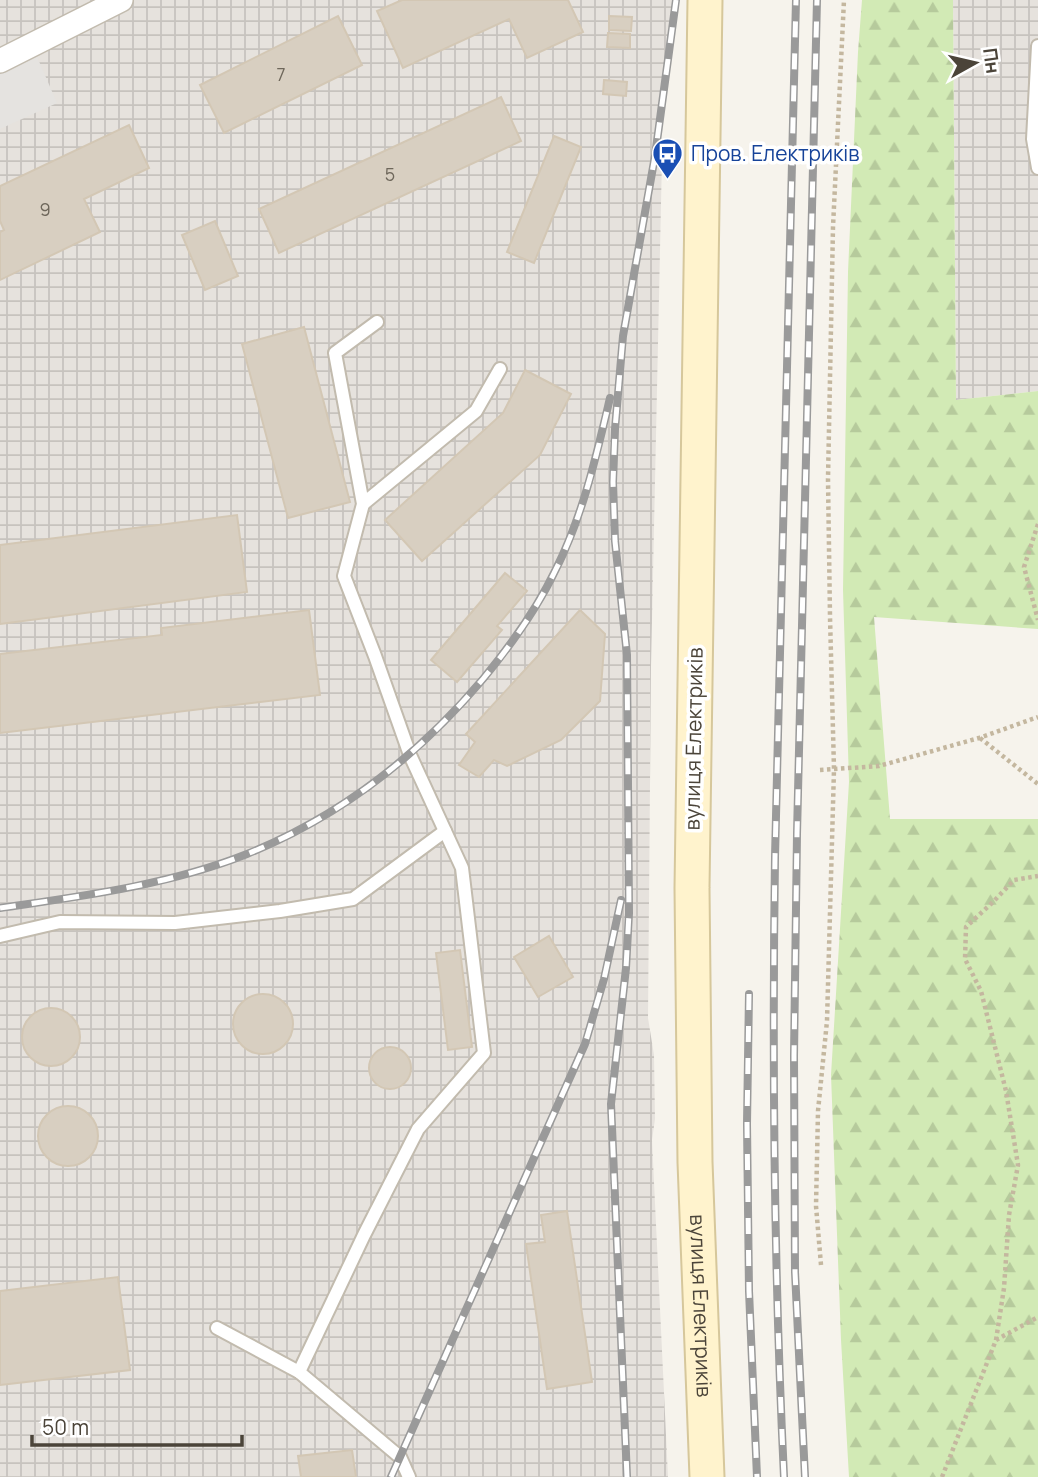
<svg xmlns="http://www.w3.org/2000/svg" width="1038" height="1477" font-family="Manrope,sans-serif">
	<style>
		.industrial { fill: url(#industrial-grid) }
		.forest { fill: url(#forest-firs) }
		.parking { fill: #e5e3e0 }
		.building { fill: #d8cfc1; stroke: #d3c7b4; stroke-width: 2 }
		.lines { fill: none; stroke-linecap: round; stroke-linejoin: round }
		.lane-casing { stroke: #c2bbae; stroke-width: 16 }
		.street-casing { stroke: #c2bbae; stroke-width: 26 }
		.secondary-casing { stroke: #d6c79b; stroke-width: 37 }
		.path { stroke: #c4b79f; stroke-width: 4.5; stroke-dasharray: 3.5 3.5; stroke-linecap: butt }
		.lane { stroke: #fff; stroke-width: 12 }
		.street { stroke: #fff; stroke-width: 23 }
		.secondary { stroke: #fff3cd; stroke-width: 33 }
		.rail-casing { stroke: #9a9a9a; stroke-width: 8 }
		.rail { stroke: #fff; stroke-width: 5; stroke-dasharray: 16; stroke-linecap: butt }
		.labels { text-anchor: middle; stroke-width: 7; stroke-linejoin: round; paint-order: stroke }
		.number-label { font-size: 18px; fill: #6e675b }
		.transit-label { font-size: 21px; fill: #164399; stroke: #fff; text-anchor: start }
		.street-label { font-size: 21px; fill: #4b4439; stroke: #fff }
	</style>
	<defs>
		<pattern id="industrial-grid" width="8" height="8" patternUnits="userSpaceOnUse" patternTransform="scale(1.75)"><rect width="8" height="8" fill="#e6e2dd"/><path d="M0 4h8M4 0v8" fill="none" stroke="#c7c3be"/></pattern>
		<pattern id="forest-firs" width="22" height="20" patternUnits="userSpaceOnUse" patternTransform="scale(1.75)"><rect width="22" height="20" fill="#d2eab5"/><path d="M5 1l3.5 6h-7zM16 11l3.5 6h-7z" fill="#b6ca9c"/></pattern>
	</defs>
	<rect width="100%" height="100%" fill="#f6f3ec"/>
	<g class="industrial">
		<path d="M0,0h676l-21,156 7,2 -11,509 -3,351 6,37 1,64 -3,21 16,337h-668z"/>
		<path d="M953,0h85v391l-82,9z"/>
	</g>
	<path class="forest" d="M862,0h91l3,400 82,-9v238l-164,-12 16,202h148v658h-189l-8,-137 -10,-265 18,-293 -6,-192 5,-318 10,-220z"/>
	<path class="parking" d="M35,52l22,51 -57,26v-61z"/>
	<g class="building">
		<path d="M402,0h166l15,32 -56,26 -18,-39 -106,49 -26,-57z"/>
		<path d="M338,16l24,49 -138,68 -24,-48z"/>
		<path d="M609,16l23,1 -1,14 -22,-1z"/>
		<path d="M608,33l22,1v14l-23,-1z"/>
		<path d="M604,80l23,2 -1,14 -23,-2z"/>
		<path d="M501,97l20,44 -242,112 -20,-44z"/>
		<path d="M129,125l20,43 -65,31 16,33 -100,48v-48l4,-2 -4,-9v-35z"/>
		<path d="M554,136l27,11 -47,116 -27,-11z"/>
		<path d="M215,221l23,55 -33,14 -23,-55z"/>
		<path d="M304,327l46,175 -62,16 -46,-174z"/>
		<path d="M525,370l46,24 -31,61 -118,106 -37,-41 118,-107z"/>
		<path d="M237,515l10,77 -247,32v-79z"/>
		<path d="M505,573l22,18 -30,35 5,4 -45,52 -26,-22z"/>
		<path d="M309,610l11,85 -320,38v-79l162,-19 -1,-7z"/>
		<path d="M580,610l25,24 -5,67 -39,39 -54,26 -13,-6 -15,17 -20,-12 16,-23 -9,-8z"/>
		<path d="M549,936l24,41 -35,20 -24,-40z"/>
		<path d="M460,950l12,97 -24,3 -12,-97z"/>
		<circle cx="263" cy="1024" r="30"/>
		<circle cx="51" cy="1037" r="29"/>
		<circle cx="390" cy="1068" r="21"/>
		<circle cx="68" cy="1136" r="30"/>
		<path d="M567,1211l25,171 -45,7 -21,-145 19,-2 -4,-27z"/>
		<path d="M118,1277l12,93 -130,15v-94z"/>
		<path d="M352,1450l4,27h-55l-3,-21z"/>
	</g>
	<g class="lines">
		<defs>
			<g id="lane">
				<path d="M1038,46l-5,93 5,29"/>
				<path d="M363,504l113,-93 24,-42"/>
				<path d="M0,936l60,-14 115,1 105,-12 73,-12 92,-68"/>
				<path d="M217,1328l82,44 101,85 9,20"/>
				<path d="M299,1372l65,-137 54,-106 66,-76 -22,-185 -52,-113 -35,-99 -31,-80 19,-72 -28,-151 42,-31"/>
			</g>
			<path id="street" d="M0,61l121,-61"/>
			<g id="secondary">
				<path id="s1" d="M705,0l-13,888 3,274 12,315"/>
			</g>
		</defs>
		<use href="#lane" class="lane-casing"/>
		<use href="#street" class="street-casing"/>
		<use href="#secondary" class="secondary-casing"/>
		<g class="path">
			<path d="M1038,524l-14,43 14,53"/>
			<path d="M980,738l58,46"/>
			<path d="M820,770l59,-4 100,-28 59,-21"/>
			<path d="M821,1265l-5,-59 2,-95 9,-90 7,-252 -4,-152 -2,-138 5,-252 11,-227"/>
			<path d="M996,1340l8,-52 5,-73 9,-50 -12,-74 -25,-100 -16,-32 1,-32 27,-25 21,-22 24,-4"/>
			<path d="M942,1477l54,-137 42,-23"/>
		</g>
		<use href="#lane" class="lane"/>
		<use href="#street" class="street"/>
		<use href="#secondary" class="secondary"/>
		<defs>
			<g id="rail">
				<path d="M0,908c83,-12 169,-23 247,-54 94,-38 171,-98 236,-175 28,-34 54,-70 73,-110 27,-54 40,-112 54,-171"/>
				<path d="M749,994l-2,130 2,167 8,186"/>
				<path d="M391,1477l194,-433 19,-65 17,-79"/>
				<path d="M627,1477l-16,-373 15,-136 3,-55 -2,-258 -12,-114 -2,-59 2,-53 8,-93 32,-180 21,-156"/>
				<path d="M784,1477c-10,-207 -12,-413 -9,-620l21,-857"/>
				<path d="M805,1477l-10,-205 -1,-216 3,-222 20,-834"/>
			</g>
		</defs>
		<use href="#rail" class="rail-casing"/>
		<use href="#rail" class="rail"/>
	</g>
	<defs>
		<symbol id="bus-pin" viewBox="-11 -11 22 30"><path d="M0 17L-7.5 6A9.5 9.5 0 1 1 7.5 6Z" fill="#1a4fb4" stroke="#fff"/><path d="M-5-6H5V4H4V6H2V4H-2V6H-4V4H-5ZM-3.5-4V0h7V-4ZM-3.5 1.2v1.5H-2V1.2ZM2 1.2v1.5H3.5V1.2Z" fill="#fff"/></symbol>
	</defs>
	<g fill-rule="evenodd">
		<use href="#bus-pin" x="650" y="136" width="35" height="47"/>
	</g>
	<g class="labels">
		<g class="number-label">
			<text x="281" y="81">7</text>
			<text x="390" y="181">5</text>
			<text x="45" y="216">9</text>
		</g>
		<g class="transit-label">
			<text x="691" y="161">Пров. Електриків</text>
		</g>
		<g class="street-label">
			<text transform="translate(694 739) rotate(-89)" y="7">вулиця Електриків</text>
			<text dy="7" stroke="none"><textPath href="#s1" startOffset="1306">вулиця Електриків</textPath></text>
		</g>
	</g>
	<g transform="translate(975 63) rotate(82)" stroke="#ffffff" stroke-width="5" paint-order="stroke">
	<path d="M0-5L12 26L0 18L-12 26Z" fill="#4b4439"/>
	<text y="-10" font-size="19" font-weight="bold" text-anchor="middle" fill="#4b4439">Пн</text>
	</g>
	<path d="M32 1435v10h210v-10" fill="none" stroke="#4b4439" stroke-width="3.5"/>
	<text x="42" y="1435" font-size="21" fill="#4b4439" stroke="#ffffff" stroke-width="5" paint-order="stroke">50 m</text>
</svg>
